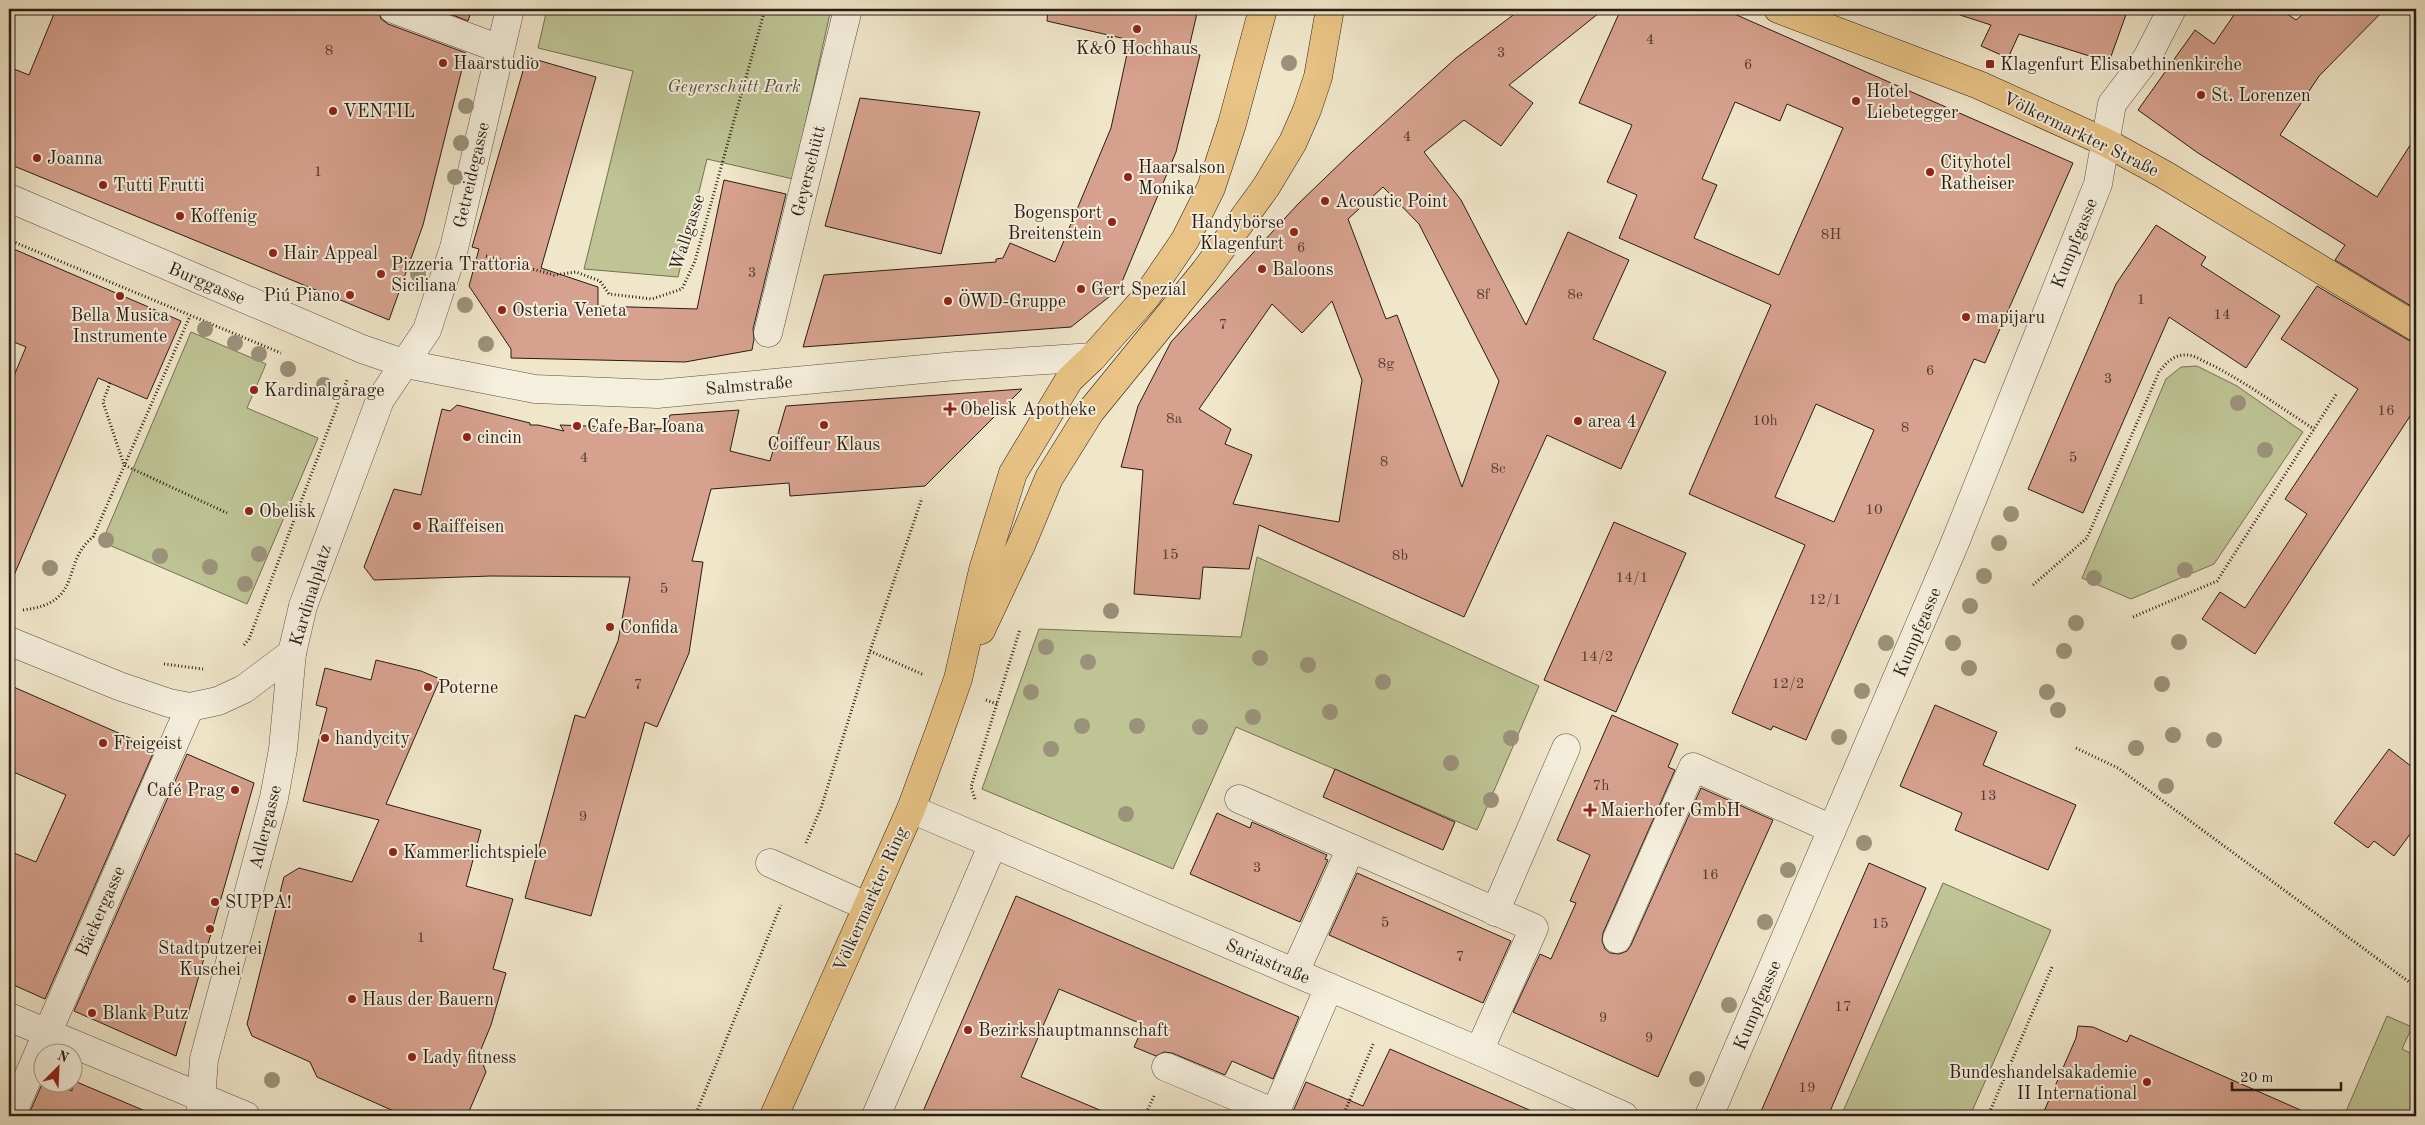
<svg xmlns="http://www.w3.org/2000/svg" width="2425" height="1125" font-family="'Old Standard TT',serif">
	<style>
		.green { fill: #bec494; stroke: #747054 }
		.building { fill: #d6a18e; stroke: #291c14; fill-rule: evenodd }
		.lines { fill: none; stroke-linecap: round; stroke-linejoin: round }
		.minor-casing { stroke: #5b4e42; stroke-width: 29 }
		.major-casing { stroke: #291c14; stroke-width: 29 }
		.path { stroke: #291c14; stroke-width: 3; stroke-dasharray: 1 2.5; stroke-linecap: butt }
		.minor { stroke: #f5efdd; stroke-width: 28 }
		.major { stroke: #e8c385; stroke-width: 28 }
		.tree { fill: #9b927b }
		.poi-dot { fill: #8f2418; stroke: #f5efdd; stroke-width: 2 }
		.labels { text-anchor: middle; stroke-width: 4; stroke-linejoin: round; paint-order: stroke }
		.number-label { font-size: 15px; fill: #543d32 }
		.poi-label { font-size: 18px; fill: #291c14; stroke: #f5efdd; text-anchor: start }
		.park-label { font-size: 18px; font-style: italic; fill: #564e3a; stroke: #f5efdd }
		.street-label { font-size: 18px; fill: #291c14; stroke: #f5efdd }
	</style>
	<rect width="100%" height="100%" fill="#f0e6ca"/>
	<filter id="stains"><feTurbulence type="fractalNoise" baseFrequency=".004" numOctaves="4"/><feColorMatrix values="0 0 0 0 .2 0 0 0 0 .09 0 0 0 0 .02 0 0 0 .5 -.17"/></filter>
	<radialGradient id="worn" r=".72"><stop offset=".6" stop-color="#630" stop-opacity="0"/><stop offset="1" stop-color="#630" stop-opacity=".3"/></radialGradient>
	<g class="green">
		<path d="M547,9h284l-38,170 -86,-20 -29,118 -94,-8 49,-198 -95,-23z"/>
		<path d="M191,332l75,32 -19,44 71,30 -71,166 -145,-62z"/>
		<path d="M2197,366l40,20 66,46 -89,132 -83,35 -49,-21 84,-199 15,-12z"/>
		<path d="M1257,557l282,129 -62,144 -241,-103 -63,142 -191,-80 57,-160 202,8z"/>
		<path d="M1943,883l108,47 -81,186h-129z"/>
		<path d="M2387,1016l25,11 -10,22 14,7v60h-28l-13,-5 -1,3 5,2h-35z"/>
	</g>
	<g class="building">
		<path d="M56,9h322l3,10 7,5 78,29 -43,172 -34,95 -380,-156v-97l20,8z"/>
		<path d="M437,9h35l-4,12z"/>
		<path d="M1048,9h150l-10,43 12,3 -24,97 -57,137 -48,38 -268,20 21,-72 172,-13v-3l7,-1 7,-15 45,19 56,-134 19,-88 -83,-19z"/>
		<path d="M1521,9h83l-95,76 24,18 -32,43 -37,-26 -40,32 37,48 65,125 42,-93 61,28 -36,79 73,33 -45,97 -74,-34 -83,182 -205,-92 -10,44 -46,-2 -3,32 -66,-5 9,-124 -22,-3 17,-61 33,-64 127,-138 54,-52 104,-94zM1383,187l36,37 80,157 -37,106 -65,-172 -11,4 -38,-100zM1332,301l30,79 -23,142 -106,-18 19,-49 -27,-11 6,-15 -32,-20 73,-105 30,29z"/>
		<path d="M1621,9h102l350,154 -88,200 -11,-4 -168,381 -33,-14 -2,4 -39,-17 73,-168 -116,-51 82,-189 -152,-67 18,-43 -30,-13 25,-57 -53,-22zM1735,102l45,19 7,-17 56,24 -64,147 -85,-37 23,-53 -15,-6zM1816,404l58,26 -40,92 -59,-25z"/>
		<path d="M1961,9h167l-19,53 -90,-28 -11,24 -27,-12 10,-21 -31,-10z"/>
		<path d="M2238,9h42l16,11 13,-11h76l-66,67 -39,59 97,62 39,-61v173l-81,-49 10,-15 -147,-92 -60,-43 57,-80 19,14z"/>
		<path d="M527,57l69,20 -55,191 57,19v19l99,3 27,-129 62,14 -33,135 1,10 -2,11 -67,12 -174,-4v-9l-42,-63 10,-37 -7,-2z"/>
		<path d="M860,98l120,14 -39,142 -116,-28z"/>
		<path d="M2156,225l50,32 -5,8 79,51 -34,52 -77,-51 -86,196 -55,-24 88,-205z"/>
		<path d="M9,247l172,74 -34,78 -49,-21 -89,209v-199l17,-41 -17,-7z"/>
		<path d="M2317,286l91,54 8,3v64l-161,247 -53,-35 18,-27 25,16 62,-94 -22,-15 73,-110 -77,-50z"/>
		<path d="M1022,389l-97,97 -135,10 -1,-13 -78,6 -19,72 11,1 -14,91 -32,74 -12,-5 -54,194 -66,-18 50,-183 10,3 33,-77 12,-64 -139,-1 -117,4 -10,-13 30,-78 27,6 21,-86 8,2 7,-6 73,18v2h8l26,6 -4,-6 106,4 4,-14 69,-5 -9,41 40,10 16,-55z"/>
		<path d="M1614,522l72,31 -70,159 -72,-32z"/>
		<path d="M376,660l45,11 19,8 -54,125 95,26 -15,56 47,13 -20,70 13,4 -15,52 -12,29 7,18 -19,44h-62l-88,-39 -7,-15 -58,-26 -5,-12 37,-147 15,-9 53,14 27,-62 -76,-19 24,-93 -11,-3 9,-37 46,12z"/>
		<path d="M9,685l146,64 -110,250 -36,-16v-132l27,11 30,-67 -57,-25z"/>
		<path d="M1935,705l62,27 -14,33 93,40 -28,65 -93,-40 7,-17 -62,-27z"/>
		<path d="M1612,715l66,29 -10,23 7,3 -72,163 -1,8 3,8 5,4 9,1 8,-3 4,-6 70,-157 72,32 -115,257 -145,-65 27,-58 11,5 25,-56 -6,-2 20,-46 -33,-15z"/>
		<path d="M2389,749l27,21v56l-22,30 -20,-15 -6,7 -34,-25z"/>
		<path d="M187,754l67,29 -78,273 -102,-45z"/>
		<path d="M1335,769l120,53 -12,28 -120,-53z"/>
		<path d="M1217,813l33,15 2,-6 75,33 -2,4 3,1 -28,62 -110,-48z"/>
		<path d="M1869,863l57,25 -98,228h-69z"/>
		<path d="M1357,873l154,68 -28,62 -154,-68z"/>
		<path d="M1016,896l283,121 -26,62 -41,-18 -7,14 -53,-22 -8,-1 -8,4 -22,-9 10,-22 -85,-36 -38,88 93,39h-193z"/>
		<path d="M2078,1026l15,1 34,15 3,-7 184,81h-272l34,-78z"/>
		<path d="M1390,1049l50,22 103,45h-252l15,-34 57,24z"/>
		<path d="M72,1080l85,36h-129l15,-34h10l19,9z"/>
	</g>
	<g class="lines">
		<defs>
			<g id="minor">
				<path d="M393,9l107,40"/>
				<path d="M9,198l353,151 44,15 129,25 122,5 299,-28 137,-9"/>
				<path d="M768,333l80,-324"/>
				<path d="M9,641l110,45 50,17 21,4 28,-6 26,-12 48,-36"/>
				<path d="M1239,799l112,49 -56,124"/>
				<path d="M911,809l568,242 145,65"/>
				<path d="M1351,848l183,80 -55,123"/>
				<path d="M770,863l96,43"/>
				<path d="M1495,912l71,-164"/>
				<path d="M1617,939l76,-172 139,62"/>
				<path d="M9,1017l237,99"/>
				<path d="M1166,1067l109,46 54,-126"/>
				<path d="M11,1116l179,-409"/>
				<path d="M200,1116l4,-57 70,-261 9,-49 9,-96 11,-47 77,-206 47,-70 27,-82 56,-239"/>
				<path d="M876,1116l117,-272"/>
				<path d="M1709,1116l245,-571 91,-227 53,-134 14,-80 35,-46 25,-49"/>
			</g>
			<g id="major">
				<path d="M1778,9l201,76 126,57 60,33 251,152"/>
				<path d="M981,630l41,-87 27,-65 41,-66 115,-141 61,-84 27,-45 14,-32 11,-33 12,-68"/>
				<path d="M774,1116l137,-307 28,-76 19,-54 25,-109 30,-97 56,-93 24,-23 53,-60 39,-57 26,-52 21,-64 31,-115"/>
			</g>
		</defs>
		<use href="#minor" class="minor-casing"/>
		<use href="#major" class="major-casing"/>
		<g class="path">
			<path d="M9,240l272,113"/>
			<path d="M486,256l68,19 22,-3 24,9 9,13 43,5 30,-10 13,-28 70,-252"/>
			<path d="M110,383l-7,19 21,63 103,48"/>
			<path d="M2033,585l54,-47 72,-166c7,-9 15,-18 28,-17 8,0 17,7 25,10 36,19 68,42 102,64"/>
			<path d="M23,610c62,-7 37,-47 70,-73l97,-221"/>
			<path d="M2133,617l84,-36 120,-188"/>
			<path d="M244,645l5,-6 98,-259"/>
			<path d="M870,651l54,24"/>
			<path d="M164,664l39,5"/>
			<path d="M986,700l11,4"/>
			<path d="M2076,748l42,20 298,219"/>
			<path d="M975,799l-4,-12 49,-158"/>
			<path d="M806,843l15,-35 49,-157 52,-153"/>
			<path d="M695,1116l86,-211"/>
			<path d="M1145,1116l9,-20"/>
			<path d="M1343,1116l31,-74"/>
			<path d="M1988,1116l64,-149"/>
		</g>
		<use href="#minor" class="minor"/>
		<use href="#major" class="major"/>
	</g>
	<g class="tree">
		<circle cx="1289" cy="63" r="8"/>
		<circle cx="466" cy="106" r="8"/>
		<circle cx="461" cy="143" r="8"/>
		<circle cx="455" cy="177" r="8"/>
		<circle cx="418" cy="274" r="8"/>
		<circle cx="465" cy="305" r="8"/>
		<circle cx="205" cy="329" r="8"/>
		<circle cx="235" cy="343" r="8"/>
		<circle cx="486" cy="344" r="8"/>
		<circle cx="259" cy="354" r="8"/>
		<circle cx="288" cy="369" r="8"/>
		<circle cx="324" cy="385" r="8"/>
		<circle cx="2238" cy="403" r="8"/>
		<circle cx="2265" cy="450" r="8"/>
		<circle cx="2011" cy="514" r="8"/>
		<circle cx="106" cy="540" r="8"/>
		<circle cx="1999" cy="543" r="8"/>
		<circle cx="259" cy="554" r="8"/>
		<circle cx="160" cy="556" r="8"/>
		<circle cx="210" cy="567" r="8"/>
		<circle cx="50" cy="568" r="8"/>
		<circle cx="2185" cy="570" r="8"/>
		<circle cx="1984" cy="576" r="8"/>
		<circle cx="2094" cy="578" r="8"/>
		<circle cx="245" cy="584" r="8"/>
		<circle cx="1970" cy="606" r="8"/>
		<circle cx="1111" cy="611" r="8"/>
		<circle cx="2076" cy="623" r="8"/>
		<circle cx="2179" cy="642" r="8"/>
		<circle cx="1886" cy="643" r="8"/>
		<circle cx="1953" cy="643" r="8"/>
		<circle cx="1046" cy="647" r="8"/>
		<circle cx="2064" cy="651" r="8"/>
		<circle cx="1260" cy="658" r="8"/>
		<circle cx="1088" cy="662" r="8"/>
		<circle cx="1308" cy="665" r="8"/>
		<circle cx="1969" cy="668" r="8"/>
		<circle cx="1383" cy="682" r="8"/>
		<circle cx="2162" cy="684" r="8"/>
		<circle cx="1862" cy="691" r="8"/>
		<circle cx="1031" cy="692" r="8"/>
		<circle cx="2047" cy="692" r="8"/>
		<circle cx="2058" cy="710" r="8"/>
		<circle cx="1330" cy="712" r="8"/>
		<circle cx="1253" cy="717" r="8"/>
		<circle cx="1082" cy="726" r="8"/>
		<circle cx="1137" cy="726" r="8"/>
		<circle cx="1200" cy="727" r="8"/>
		<circle cx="2173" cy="735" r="8"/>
		<circle cx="1839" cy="737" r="8"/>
		<circle cx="1511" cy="738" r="8"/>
		<circle cx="2214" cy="740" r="8"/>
		<circle cx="2136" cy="748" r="8"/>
		<circle cx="1051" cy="749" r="8"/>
		<circle cx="1451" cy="763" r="8"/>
		<circle cx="2166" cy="786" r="8"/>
		<circle cx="1491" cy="800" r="8"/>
		<circle cx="1126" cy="814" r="8"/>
		<circle cx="1864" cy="843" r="8"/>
		<circle cx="1788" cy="870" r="8"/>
		<circle cx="1765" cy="922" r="8"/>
		<circle cx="1729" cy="1005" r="8"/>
		<circle cx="1697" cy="1079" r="8"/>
		<circle cx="272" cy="1080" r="8"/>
	</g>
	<g class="poi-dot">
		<circle cx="1137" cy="29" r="5"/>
		<circle cx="443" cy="63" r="5"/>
		<rect x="1985" y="59" width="10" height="10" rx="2.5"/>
		<circle cx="2201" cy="95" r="5"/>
		<circle cx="1856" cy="101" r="5"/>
		<circle cx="333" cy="111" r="5"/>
		<circle cx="37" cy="158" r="5"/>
		<circle cx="1930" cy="172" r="5"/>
		<circle cx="1128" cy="177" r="5"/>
		<circle cx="103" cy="185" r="5"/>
		<circle cx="1325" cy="201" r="5"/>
		<circle cx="180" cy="216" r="5"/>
		<circle cx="1112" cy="222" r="5"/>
		<circle cx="1294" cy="232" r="5"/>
		<circle cx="273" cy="253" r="5"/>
		<circle cx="1262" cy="269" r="5"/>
		<circle cx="381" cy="274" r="5"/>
		<circle cx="1081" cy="289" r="5"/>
		<circle cx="350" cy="295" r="5"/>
		<circle cx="120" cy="296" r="5"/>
		<circle cx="948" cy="301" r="5"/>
		<circle cx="502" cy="310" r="5"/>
		<circle cx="1966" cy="317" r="5"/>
		<circle cx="254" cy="390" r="5"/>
		<path d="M947.5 401.5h5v5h5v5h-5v5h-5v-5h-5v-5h5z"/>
		<circle cx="1578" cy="421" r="5"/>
		<circle cx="824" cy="425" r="5"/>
		<circle cx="577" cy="426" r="5"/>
		<circle cx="467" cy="437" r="5"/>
		<circle cx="249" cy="511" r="5"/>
		<circle cx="417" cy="526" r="5"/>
		<circle cx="610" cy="627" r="5"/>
		<circle cx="428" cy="687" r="5"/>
		<circle cx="325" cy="738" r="5"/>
		<circle cx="103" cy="743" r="5"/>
		<circle cx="235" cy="790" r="5"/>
		<path d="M1587.5 802.5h5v5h5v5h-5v5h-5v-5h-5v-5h5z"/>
		<circle cx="393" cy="852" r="5"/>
		<circle cx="215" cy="902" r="5"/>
		<circle cx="210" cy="929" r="5"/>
		<circle cx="352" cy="999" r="5"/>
		<circle cx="92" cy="1013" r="5"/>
		<circle cx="968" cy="1030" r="5"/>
		<circle cx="412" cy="1057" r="5"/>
		<circle cx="2147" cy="1082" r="5"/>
	</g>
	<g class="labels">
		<g class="number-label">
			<text x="1650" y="44">4</text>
			<text x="329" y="55">8</text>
			<text x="1501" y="57">3</text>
			<text x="1748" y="69">6</text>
			<text x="1407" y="141">4</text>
			<text x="318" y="176">1</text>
			<text x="1831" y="239">8H</text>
			<text x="1301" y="252">6</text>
			<text x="752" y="277">3</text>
			<text x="1483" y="299">8f</text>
			<text x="1575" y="299">8e</text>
			<text x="2141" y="304">1</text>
			<text x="2222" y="319">14</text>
			<text x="1223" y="329">7</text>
			<text x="1386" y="368">8g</text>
			<text x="1930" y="375">6</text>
			<text x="2108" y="383">3</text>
			<text x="2386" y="415">16</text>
			<text x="1174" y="423">8a</text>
			<text x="1765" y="425">10h</text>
			<text x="1905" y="432">8</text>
			<text x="584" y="462">4</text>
			<text x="2073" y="462">5</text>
			<text x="1384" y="466">8</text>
			<text x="1498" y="473">8c</text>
			<text x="1874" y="514">10</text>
			<text x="1170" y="559">15</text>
			<text x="1400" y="560">8b</text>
			<text x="1632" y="582">14/1</text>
			<text x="664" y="593">5</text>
			<text x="1825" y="604">12/1</text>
			<text x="1597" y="661">14/2</text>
			<text x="1788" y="688">12/2</text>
			<text x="638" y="689">7</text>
			<text x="1601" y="790">7h</text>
			<text x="1988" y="800">13</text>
			<text x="583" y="821">9</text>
			<text x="1257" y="872">3</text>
			<text x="1710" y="879">16</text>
			<text x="1385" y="927">5</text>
			<text x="1880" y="928">15</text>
			<text x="421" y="942">1</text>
			<text x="1460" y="961">7</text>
			<text x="1843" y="1011">17</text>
			<text x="1603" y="1022">9</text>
			<text x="1649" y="1042">9</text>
			<text x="1807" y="1092">19</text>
		</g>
		<g class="poi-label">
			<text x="1137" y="54" text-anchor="middle">K&amp;Ö Hochhaus</text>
			<text x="453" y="69">Haarstudio</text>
			<text x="2000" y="70">Klagenfurt Elisabethinenkirche</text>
			<text x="1866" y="97">Hotel<tspan x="1866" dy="21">Liebetegger</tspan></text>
			<text x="2211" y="101">St. Lorenzen</text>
			<text x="343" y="117">VENTIL</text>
			<text x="47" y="164">Joanna</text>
			<text x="1940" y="168">Cityhotel<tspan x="1940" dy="21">Ratheiser</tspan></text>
			<text x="1138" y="173">Haarsalson<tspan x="1138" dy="21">Monika</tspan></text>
			<text x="113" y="191">Tutti Frutti</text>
			<text x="1335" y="207">Acoustic Point</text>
			<text x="1102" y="218" text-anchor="end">Bogensport<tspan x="1102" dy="21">Breitenstein</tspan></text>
			<text x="190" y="222">Koffenig</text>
			<text x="1284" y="228" text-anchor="end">Handybörse<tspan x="1284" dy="21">Klagenfurt</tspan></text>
			<text x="283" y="259">Hair Appeal</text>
			<text x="391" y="270">Pizzeria Trattoria<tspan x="391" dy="21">Siciliana</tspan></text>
			<text x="1272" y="275">Baloons</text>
			<text x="1091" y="295">Gert Spezial</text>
			<text x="340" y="301" text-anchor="end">Piú Piano</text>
			<text x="958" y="307">ÖWD-Gruppe</text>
			<text x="512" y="316">Osteria Veneta</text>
			<text x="120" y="321" text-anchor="middle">Bella Musica<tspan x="120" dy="21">Instrumente</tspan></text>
			<text x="1976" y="323">mapijaru</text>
			<text x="264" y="396">Kardinalgarage</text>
			<text x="960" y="415">Obelisk Apotheke</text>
			<text x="1588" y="427">area 4</text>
			<text x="587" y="432">Cafe Bar Ioana</text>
			<text x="477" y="443">cincin</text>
			<text x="824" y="450" text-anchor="middle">Coiffeur Klaus</text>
			<text x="259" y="517">Obelisk</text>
			<text x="427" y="532">Raiffeisen</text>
			<text x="620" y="633">Confida</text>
			<text x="438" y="693">Poterne</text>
			<text x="335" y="744">handycity</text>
			<text x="113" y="749">Freigeist</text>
			<text x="225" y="796" text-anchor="end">Café Prag</text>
			<text x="1600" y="816">Maierhofer GmbH</text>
			<text x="403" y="858">Kammerlichtspiele</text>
			<text x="225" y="908">SUPPA!</text>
			<text x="210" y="954" text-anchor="middle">Stadtputzerei<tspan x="210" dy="21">Kuschei</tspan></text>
			<text x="362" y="1005">Haus der Bauern</text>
			<text x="102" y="1019">Blank Putz</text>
			<text x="978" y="1036">Bezirkshauptmannschaft</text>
			<text x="422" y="1063">Lady fitness</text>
			<text x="2137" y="1078" text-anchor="end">Bundeshandelsakademie<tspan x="2137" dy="21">II International</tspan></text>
		</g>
		<g class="park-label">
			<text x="734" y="92">Geyerschütt Park</text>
		</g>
		<g class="street-label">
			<text transform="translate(2081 134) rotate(26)" y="6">Völkermarkter Straße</text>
			<text transform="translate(808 171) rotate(-76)" y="6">Geyerschütt</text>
			<text transform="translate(471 175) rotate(-77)" y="6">Getreidegasse</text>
			<text transform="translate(687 232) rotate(-72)" y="6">Wallgasse</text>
			<text transform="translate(2074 243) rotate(-68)" y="6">Kumpfgasse</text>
			<text transform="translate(207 283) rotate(23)" y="6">Burggasse</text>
			<text transform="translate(749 385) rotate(-5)" y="6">Salmstraße</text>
			<text transform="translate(310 595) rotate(-73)" y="6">Kardinalplatz</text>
			<text transform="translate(1917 632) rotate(-67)" y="6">Kumpfgasse</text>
			<text transform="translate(265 827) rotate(-76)" y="6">Adlergasse</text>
			<text transform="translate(870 899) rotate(-66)" y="6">Völkermarkter Ring</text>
			<text transform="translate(100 911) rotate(-66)" y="6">Bäckergasse</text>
			<text transform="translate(1268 961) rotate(23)" y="6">Sariastraße</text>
			<text transform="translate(1757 1005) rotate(-67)" y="6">Kumpfgasse</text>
		</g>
	</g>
	<rect width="2425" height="1125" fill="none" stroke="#f0e6ca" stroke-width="30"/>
	<rect x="10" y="10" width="2405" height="1105" fill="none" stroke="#291c14" stroke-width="2.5"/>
	<rect x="15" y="15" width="2395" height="1095" fill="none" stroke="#291c14"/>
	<g transform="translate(58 1068) rotate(24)"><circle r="24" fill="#f5efdd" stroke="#a39b8d"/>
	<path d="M0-4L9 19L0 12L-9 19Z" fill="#8f2418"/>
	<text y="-8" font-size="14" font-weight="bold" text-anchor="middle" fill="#291c14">N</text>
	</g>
	<path d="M2232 1082v8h109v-8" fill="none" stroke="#291c14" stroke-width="2.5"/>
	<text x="2240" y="1082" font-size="15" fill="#291c14" stroke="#f5efdd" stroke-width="4" paint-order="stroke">20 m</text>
	<rect width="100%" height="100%" filter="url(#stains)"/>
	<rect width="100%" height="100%" fill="url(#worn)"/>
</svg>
